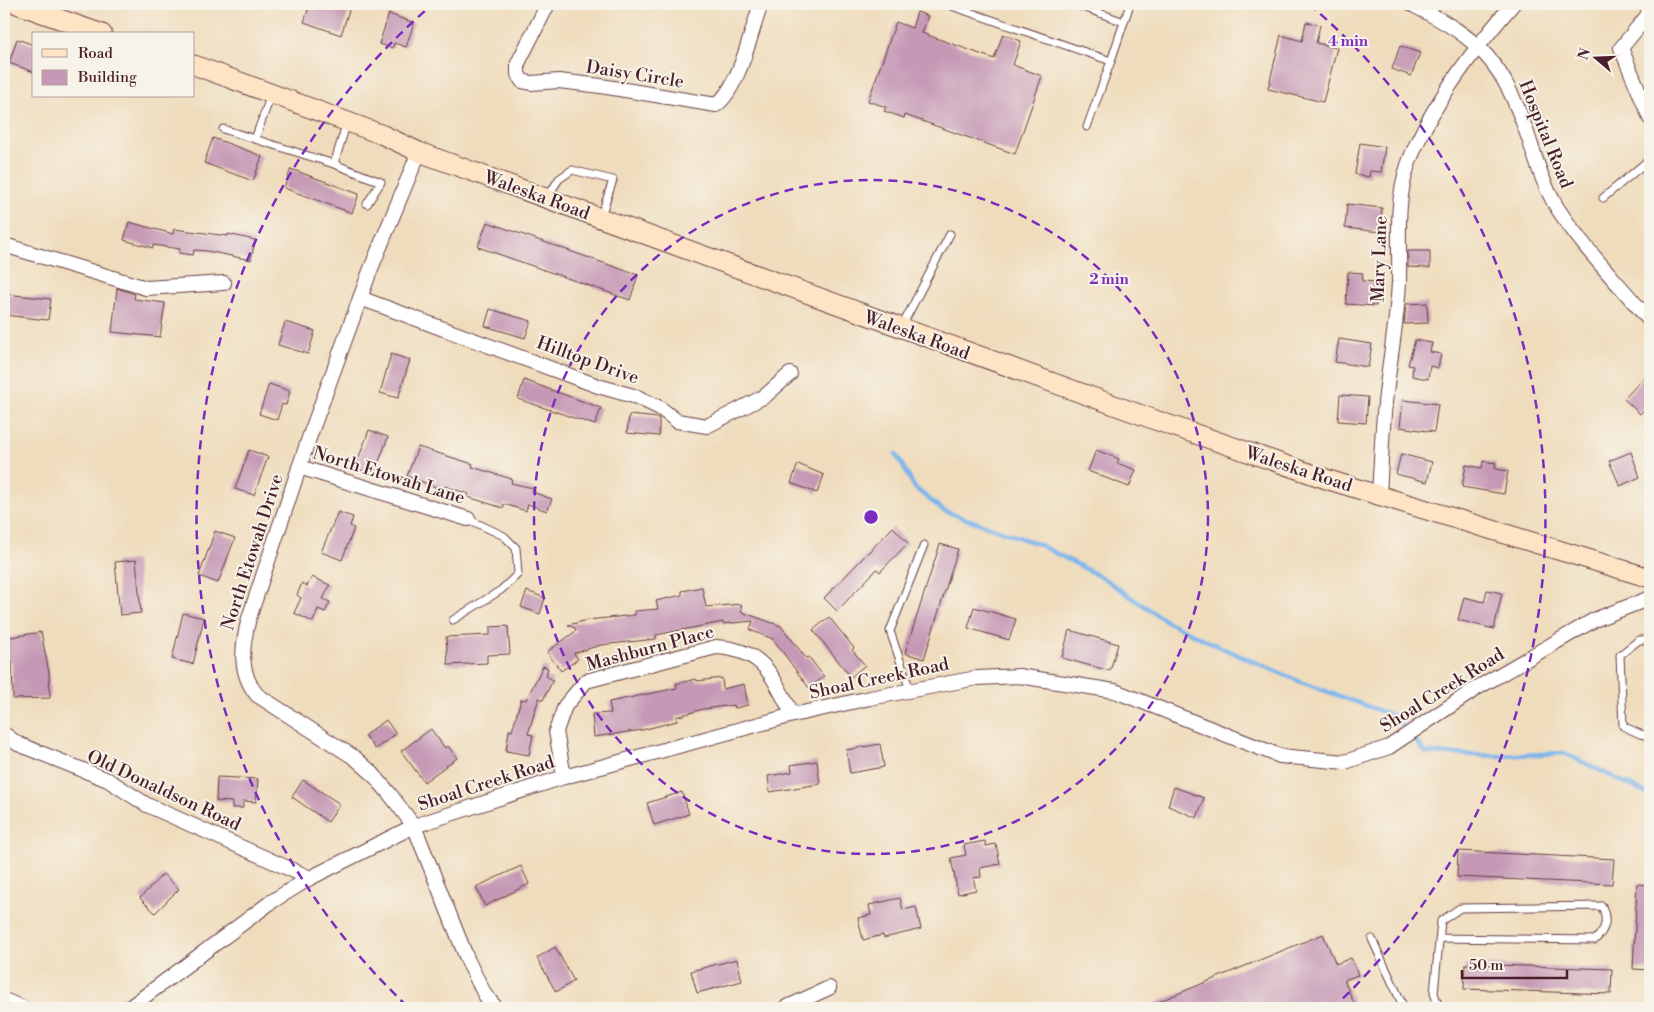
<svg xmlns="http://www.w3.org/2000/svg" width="1654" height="1012" font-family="'Libre Bodoni',serif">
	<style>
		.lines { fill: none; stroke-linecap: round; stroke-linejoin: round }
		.stream { stroke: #79b4eb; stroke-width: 4.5 }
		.building { fill: #c599b5 }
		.lane-casing { stroke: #633b41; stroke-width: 9 }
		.street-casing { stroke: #633b41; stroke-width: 16 }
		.secondary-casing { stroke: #633b41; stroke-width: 21 }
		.lane { stroke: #fff; stroke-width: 7 }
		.street { stroke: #fff; stroke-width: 14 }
		.secondary { stroke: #fee4c5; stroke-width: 19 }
		.ring { fill: none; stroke: #7b2cbf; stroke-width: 2.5; stroke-dasharray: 9 6 }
		.labels { text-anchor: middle; stroke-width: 4; stroke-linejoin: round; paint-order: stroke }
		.street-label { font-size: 18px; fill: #4a1f2b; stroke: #f7f3e8 }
		.centre { fill: #7b2cbf; stroke: #f7f3e8; stroke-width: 2.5 }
		.ring-label { font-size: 15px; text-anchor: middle; font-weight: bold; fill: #7b2cbf; stroke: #f7f3e8; stroke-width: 4; stroke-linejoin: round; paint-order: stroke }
	</style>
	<rect width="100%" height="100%" fill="#f7f3e8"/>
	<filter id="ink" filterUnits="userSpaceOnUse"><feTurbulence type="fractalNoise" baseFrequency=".02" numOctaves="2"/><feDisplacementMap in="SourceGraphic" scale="10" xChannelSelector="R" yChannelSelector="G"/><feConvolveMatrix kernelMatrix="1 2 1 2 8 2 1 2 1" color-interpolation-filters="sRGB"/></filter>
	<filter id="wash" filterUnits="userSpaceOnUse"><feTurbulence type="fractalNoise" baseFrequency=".0096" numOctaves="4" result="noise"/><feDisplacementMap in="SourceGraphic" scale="20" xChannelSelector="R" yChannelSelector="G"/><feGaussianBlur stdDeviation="1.12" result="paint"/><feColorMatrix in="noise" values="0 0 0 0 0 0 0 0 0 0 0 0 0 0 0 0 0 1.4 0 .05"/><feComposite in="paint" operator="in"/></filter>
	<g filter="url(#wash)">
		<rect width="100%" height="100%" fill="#efdcbc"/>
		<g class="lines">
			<path class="stream" d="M896,454l19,34 29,23 94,33 65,34 63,43 54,26 81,35 93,34 32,37 72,3 66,-3 86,42"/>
		</g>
		<g id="blocks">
			<g class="building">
				<path d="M310,4h41l-10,31 -37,-13z"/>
				<path d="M917,12l11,4 -6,17 72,26 9,-25 18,7 -8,24 29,11 -27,78 -110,-39 -1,3 -20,-7 2,-4 -18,-6 28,-79 16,6z"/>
				<path d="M389,14l25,9 -8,24 -12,-4 -1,5 -14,-4z"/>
				<path d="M1306,22l14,3 -4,18 21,5 -14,54 -55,-13 13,-54 21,6z"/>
				<path d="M17,39l17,6v27l-25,-9z"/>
				<path d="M1400,46l20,7 -9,23 -19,-7z"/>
				<path d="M213,138l49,18 -9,25 -49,-18z"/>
				<path d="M1360,143l25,4 -4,25 -11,-1 -1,6 -14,-3z"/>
				<path d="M291,169l68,25 -7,19 -68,-25z"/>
				<path d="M1347,204l35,4 -2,24 -35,-4z"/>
				<path d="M129,222l44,12 1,-5 54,7v-2l27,6 -4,20 -44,-9 -13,-1 -1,5 -14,-2 1,-4 -27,-4v3l-29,-8z"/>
				<path d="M487,222l151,53 -8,25 -152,-53z"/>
				<path d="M1408,251h22v17l-22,-1z"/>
				<path d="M1348,272l15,1 -1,8 16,1 -2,24 -30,-2z"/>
				<path d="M117,288l18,6 -1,5 31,4 -5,34 -48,-5z"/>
				<path d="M6,294l45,5 -3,21 -44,-5z"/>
				<path d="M1427,303l1,20 -24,1 2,-20z"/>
				<path d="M490,309l41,12 -6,17 -40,-12z"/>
				<path d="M285,322l30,9 -7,23 -30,-9z"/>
				<path d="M1339,339l33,5 -4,23 -33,-5z"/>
				<path d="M1415,340l17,3 -2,9 11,2 -3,14 -8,-2 -2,13 -16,-3 1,-10 -5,-1z"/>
				<path d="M391,354l19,6 -12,38 -18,-5z"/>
				<path d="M1650,371v33l-10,10 -16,-15z"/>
				<path d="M524,380l77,28 -6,17 -77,-26z"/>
				<path d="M269,384l21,7 -4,14 -4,-1 -5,16 -18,-6z"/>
				<path d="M1340,395l28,2 -2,26 -28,-2z"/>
				<path d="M1403,400l35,4 -4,28 -34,-5z"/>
				<path d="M629,415l30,3v18l-32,-3z"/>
				<path d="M369,430l19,7 -14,38 -19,-7z"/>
				<path d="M418,447l55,17 -1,3 40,12 -1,4 22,5 -1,4 20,7 -5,12 -19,-7 -2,7 -22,-7 -1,4 -35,-11 1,-3 -24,-8 -2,4 -36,-14z"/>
				<path d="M249,450l19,7 -14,38 -19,-6z"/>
				<path d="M1096,450l23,9 -2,4 19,7 -7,17 -41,-16z"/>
				<path d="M1631,452l9,25 -20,9 -11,-25z"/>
				<path d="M1401,454l31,8 -5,20 -31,-8z"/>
				<path d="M1483,461l13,2 -1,6 13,2 -4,23 -42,-7 4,-22 16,3z"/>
				<path d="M798,464l26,11 -7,18 -26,-10z"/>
				<path d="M338,512l15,5 -3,9 4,2 -12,32 -21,-8z"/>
				<path d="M893,527l15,16 -28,29 -3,-3 -40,42 -13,-13z"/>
				<path d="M215,531l20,7 -17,45 -19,-7z"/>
				<path d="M940,544l18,5 -34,110 -19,-6z"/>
				<path d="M136,560l5,53 -21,2 -5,-53z"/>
				<path d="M312,577l18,8 -7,14 7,3 -5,10 -7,-3 -5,13 -19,-9 7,-15 -4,-3 5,-12 5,3z"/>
				<path d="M702,587l4,20 35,-3 1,8 39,14 25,32 3,-1 15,20 -15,11 -36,-49 -23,-9 3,-9 -30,3v-2l-67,13v4l-55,6 -27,8 4,6 -17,12 -14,-19 29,-21 -1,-3 -7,-3 20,-5 47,-5v-4l23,-2 -2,-8 26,-6v-4z"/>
				<path d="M1487,590l15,3 -8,36 -36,-9 6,-23 20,5z"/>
				<path d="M527,591l18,7 -5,16 -19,-7z"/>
				<path d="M974,607l42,12 -7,21 -41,-12z"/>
				<path d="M183,613l21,5 -11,46 -21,-5z"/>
				<path d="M829,617l25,31 -2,2 13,15 -14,12 -38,-47z"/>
				<path d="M508,626l2,28 -23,1v8l-39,2 -2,-28 44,-2v-8z"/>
				<path d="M1069,630l49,14 -8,27 -48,-13z"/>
				<path d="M41,632l8,41 1,25 -37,1 -1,-38h-4l-3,-23z"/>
				<path d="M543,666l5,2 -2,8 7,4 -10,20 -4,-2 -11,36 5,1 -4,20 -23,-4 3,-21 3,1 9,-32 5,1z"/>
				<path d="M722,678l1,11 21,-5 4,21 -13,3 -1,-3 -31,4 -27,8 1,4 -35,9 -48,7 -2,-23 19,-1 -2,-11 68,-14 -1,-4 20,-5 1,2z"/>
				<path d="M386,720l10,14 -21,15 -10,-14z"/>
				<path d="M431,729l14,19 3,-2 9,12 -33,24 -23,-31z"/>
				<path d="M880,744l4,23 -34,6 -4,-23z"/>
				<path d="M817,761l3,23 -50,8 -2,-16 24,-4 -1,-7z"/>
				<path d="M217,777l41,2 -2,23 -13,-1v7h-11v-6l-16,-1z"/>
				<path d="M303,780l37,24 -12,18 -36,-25z"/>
				<path d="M1174,787l30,11 -7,20 -29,-12z"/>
				<path d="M682,792l7,22 -35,11 -7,-22z"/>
				<path d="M985,841l1,5 10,-2 4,20 -20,4 1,9 -8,1 3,12 -18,4 -7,-36 15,-3 -2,-10z"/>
				<path d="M1458,851l156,8 -2,25 -155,-7z"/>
				<path d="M521,866l8,18 -44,22 -9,-19z"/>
				<path d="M163,874l16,15 -24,24 -15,-15z"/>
				<path d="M1637,884l13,1v85l-17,-1z"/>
				<path d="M900,898l3,12 13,-3 5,22 -37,9 -1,-3 -20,5 -5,-22 13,-3 -2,-10z"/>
				<path d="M1323,934l13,30 15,-6 7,17 -14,5 12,28h-213z"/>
				<path d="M555,947l19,34 -18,11 -19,-34z"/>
				<path d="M737,959l5,22 -45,12 -6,-22z"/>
				<path d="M1465,964l147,5 -1,25 -147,-5z"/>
			</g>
		</g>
	</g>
	<g filter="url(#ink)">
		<use href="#blocks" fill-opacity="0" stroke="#633b41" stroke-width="1"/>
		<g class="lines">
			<defs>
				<g id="lane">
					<path d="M946,4l165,57 19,-57"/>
					<path d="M1075,4l49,18"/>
					<path d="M1087,127l24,-66"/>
					<path d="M223,129l111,35 13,-42"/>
					<path d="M255,139l16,-44"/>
					<path d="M334,164l47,18 -14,22"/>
					<path d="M547,198l12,-19 13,-9 41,10 -12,36"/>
					<path d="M1603,198l47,-39"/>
					<path d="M902,326l48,-92"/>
					<path d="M453,620l48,-30 17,-16 -2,-26 -12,-12 -36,-17"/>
					<path d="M1650,640h-11l-19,15 3,71 17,8 10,2"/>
					<path d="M910,690l-20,-59 34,-86"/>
					<path d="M1372,939l32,69"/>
					<path d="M1439,1008l-5,-15 7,-72 19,-13 142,-2c6,15 4,23 -7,34l-155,-2"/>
				</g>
				<g id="street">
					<path d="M548,4l-30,59v11l4,7 9,2 28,-2 42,5 115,19c23,-16 35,-74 45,-101"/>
					<path d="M1411,4c72,37 91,57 118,135 8,24 15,48 29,70 26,40 62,76 92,112"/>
					<path d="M1649,4l-1,11 -27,33 29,70"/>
					<path d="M419,152l-49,119 -61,167 -60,180c-7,27 -11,54 8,77l98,63 17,15 17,20 25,33 54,135 17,34 11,13"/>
					<path d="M4,245l142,43 78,-5"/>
					<path d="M360,298l238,88 39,11 23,11 17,13 30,5 58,-30 25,-22"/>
					<path d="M299,467l169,52"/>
					<path d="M1379,494c2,-30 3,-61 6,-91 4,-40 12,-80 14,-121 1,-39 -4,-79 9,-117 20,-56 66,-116 105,-161"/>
					<path d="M4,734l14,10 90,36 39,25 163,73"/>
					<path d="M564,777l-8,-46 9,-25 21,-25 130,-34c50,3 56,30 77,68"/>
					<path d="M4,1000l19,8"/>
					<path d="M129,1008l142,-106 39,-24 104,-52 150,-49 229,-62 77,-17 107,-20 42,-2 96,15 165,65 65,6 44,-15 88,-59 117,-68 56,-22"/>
					<path d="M785,1008l44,-20"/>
				</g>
				<g id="secondary">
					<path d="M17,4l85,30"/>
					<path d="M194,65l189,70 36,17 739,269 174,60 318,97"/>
				</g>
			</defs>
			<use href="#lane" class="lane-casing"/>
			<use href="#street" class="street-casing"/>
			<use href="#secondary" class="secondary-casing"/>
			<use href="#lane" class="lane"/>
			<use href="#street" class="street"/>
			<use href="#secondary" class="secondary"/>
		</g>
	</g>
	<g class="ring">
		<circle cx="871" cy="517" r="337"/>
		<path d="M407 1006A674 674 0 0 1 433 4M1309 4A674 674 0 0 1 1335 1006"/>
	</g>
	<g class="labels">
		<g class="street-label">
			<text transform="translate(635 74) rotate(9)" y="6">Daisy Circle</text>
			<text transform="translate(1546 134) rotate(68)" y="6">Hospital Road</text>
			<text transform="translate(537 195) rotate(20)" y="6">Waleska Road</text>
			<text transform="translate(1379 259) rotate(-88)" y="6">Mary Lane</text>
			<text transform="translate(917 335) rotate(20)" y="6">Waleska Road</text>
			<text transform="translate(588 360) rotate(20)" y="6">Hilltop Drive</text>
			<text transform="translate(1299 469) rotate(18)" y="6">Waleska Road</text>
			<text transform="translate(389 475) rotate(17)" y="6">North Etowah Lane</text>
			<text transform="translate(252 552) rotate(-72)" y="6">North Etowah Drive</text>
			<text transform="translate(650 648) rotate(-15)" y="6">Mashburn Place</text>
			<text transform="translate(879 678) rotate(-12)" y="6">Shoal Creek Road</text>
			<text transform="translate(1442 690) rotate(-32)" y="6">Shoal Creek Road</text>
			<text transform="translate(486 783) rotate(-18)" y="6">Shoal Creek Road</text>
			<text transform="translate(164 790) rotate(25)" y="6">Old Donaldson Road</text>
		</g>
	</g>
	<circle cx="871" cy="517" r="8" class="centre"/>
	<g class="ring-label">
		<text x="1348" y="46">4 min</text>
		<text x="1109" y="284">2 min</text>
	</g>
	<rect width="1654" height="1012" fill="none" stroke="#f7f3e8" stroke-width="20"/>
	<rect x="32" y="32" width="162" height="65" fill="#f7f3e8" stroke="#b29e9c"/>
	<rect x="42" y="49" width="25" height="8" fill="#fee4c5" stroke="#b29e9c"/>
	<text x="78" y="58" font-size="15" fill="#4a1f2b">Road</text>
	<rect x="42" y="70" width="25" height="15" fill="#c599b5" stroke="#b29e9c"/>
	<text x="78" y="82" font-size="15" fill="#4a1f2b">Building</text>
	<g transform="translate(1596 58) rotate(289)" stroke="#f7f3e8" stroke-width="4" paint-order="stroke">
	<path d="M0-4L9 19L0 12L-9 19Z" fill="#4a1f2b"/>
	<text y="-8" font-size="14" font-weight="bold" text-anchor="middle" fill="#4a1f2b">N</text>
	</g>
	<path d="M1462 970v8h105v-8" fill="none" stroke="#4a1f2b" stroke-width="2.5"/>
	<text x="1469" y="970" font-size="15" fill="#4a1f2b" stroke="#f7f3e8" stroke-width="4" paint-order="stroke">50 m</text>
</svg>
